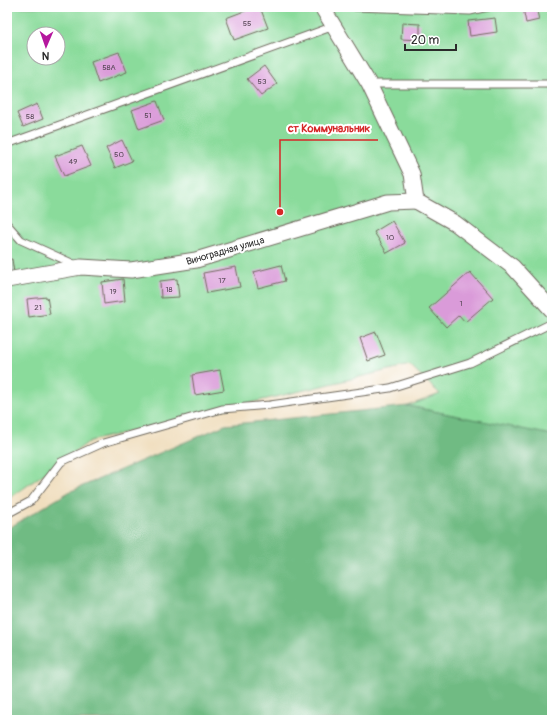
<svg xmlns="http://www.w3.org/2000/svg" width="559" height="727" font-family="Pangolin,sans-serif">
	<style>
		.green { fill: #8adb9b; stroke: #5a8363; fill-rule: evenodd }
		.forest { fill: #6fbb83; stroke: #4d7357 }
		.building { fill: #da9bd9 }
		.lines { fill: none; stroke-linecap: round; stroke-linejoin: round }
		.lane-casing { stroke: #706a5e; stroke-width: 9 }
		.street-casing { stroke: #706a5e; stroke-width: 17 }
		.lane { stroke: #fff; stroke-width: 7 }
		.street { stroke: #fff; stroke-width: 15 }
		.labels { text-anchor: middle; stroke-width: 4; stroke-linejoin: round; paint-order: stroke }
		.number-label { font-size: 8px; fill: #574756 }
		.street-label { font-size: 10px; fill: #2b2b2b; stroke: #fff }
		.leader { fill: none; stroke: #d62828; stroke-width: 1.5 }
		.callout-dot { fill: #d62828; stroke: #fff; stroke-width: 1.5 }
		.callout-label { font-size: 11px; text-anchor: middle; font-weight: bold; fill: #d62828; stroke: #fff; stroke-width: 4; stroke-linejoin: round; paint-order: stroke }
	</style>
	<rect width="100%" height="100%" fill="#fff"/>
	<filter id="ink" filterUnits="userSpaceOnUse"><feTurbulence type="fractalNoise" baseFrequency=".025" numOctaves="2"/><feDisplacementMap in="SourceGraphic" scale="8" xChannelSelector="R" yChannelSelector="G"/><feConvolveMatrix kernelMatrix="1 2 1 2 8 2 1 2 1" color-interpolation-filters="sRGB"/></filter>
	<filter id="wash" filterUnits="userSpaceOnUse"><feTurbulence type="fractalNoise" baseFrequency=".012" numOctaves="4" result="noise"/><feDisplacementMap in="SourceGraphic" scale="16" xChannelSelector="R" yChannelSelector="G"/><feGaussianBlur stdDeviation="0.9" result="paint"/><feColorMatrix in="noise" values="0 0 0 0 0 0 0 0 0 0 0 0 0 0 0 0 0 1.4 0 .05"/><feComposite in="paint" operator="in"/></filter>
	<g filter="url(#wash)">
		<rect width="100%" height="100%" fill="#f0debe"/>
		<path class="green" d="M7,7h545v490l-85,-79 -59,-12 32,-12 -30,-29 -320,76 -83,59zM34,34h24v24h-24z"/>
		<path class="forest" d="M408,406l144,29v285h-545v-191l62,-37 156,-67z"/>
		<g id="blocks">
			<g class="building">
				<path d="M255,7h5l8,21 -34,12 -8,-22z"/>
				<path d="M530,7h6l3,13 -13,3 -3,-15z"/>
				<path d="M495,18l2,14 -27,4 -2,-15z"/>
				<path d="M402,23l18,1v16l-19,-1z"/>
				<path d="M119,52l8,20 -29,11 -7,-21z"/>
				<path d="M264,66l13,18 -16,12 -14,-17z"/>
				<path d="M157,101l7,19 -25,9 -7,-19z"/>
				<path d="M37,104l6,15 -20,8 -6,-14z"/>
				<path d="M122,140l10,21 -17,7 -9,-20z"/>
				<path d="M82,146l9,20 -27,10 -9,-20z"/>
				<path d="M392,221l13,22 -18,10 -13,-21z"/>
				<path d="M12,259l2,14h-7v-13z"/>
				<path d="M281,265l4,16 -27,7 -4,-16z"/>
				<path d="M236,267l4,20 -33,6 -4,-20z"/>
				<path d="M470,272l23,26 -28,24 -6,-7 -13,12 -17,-19z"/>
				<path d="M123,279l2,22 -21,3 -2,-22z"/>
				<path d="M177,279l2,18 -18,1 -1,-17z"/>
				<path d="M47,297l3,17 -21,3 -2,-18z"/>
				<path d="M376,332l9,23 -17,6 -8,-23z"/>
				<path d="M220,370l4,20 -29,5 -3,-20z"/>
			</g>
		</g>
	</g>
	<g filter="url(#ink)">
		<use href="#blocks" fill-opacity="0" stroke="#706a5e" stroke-width="1"/>
		<g class="lines">
			<defs>
				<g id="lane">
					<path d="M355,7l115,4 18,-4"/>
					<path d="M369,84h183"/>
					<path d="M7,144l327,-118"/>
					<path d="M7,224l14,16 55,25"/>
					<path d="M7,514l24,-13 30,-39 42,-19 119,-34 48,-4 120,-17 80,-25 82,-40"/>
				</g>
				<g id="street">
					<path d="M322,7l47,77 43,90 4,27 39,22 58,44 39,43"/>
					<path d="M7,280l74,-13 50,3 65,-10 192,-58 28,-1"/>
				</g>
			</defs>
			<use href="#lane" class="lane-casing"/>
			<use href="#street" class="street-casing"/>
			<use href="#lane" class="lane"/>
			<use href="#street" class="street"/>
		</g>
	</g>
	<g class="labels">
		<g class="number-label">
			<text x="247" y="26">55</text>
			<text x="109" y="70">58А</text>
			<text x="262" y="84">53</text>
			<text x="148" y="118">51</text>
			<text x="30" y="119">58</text>
			<text x="119" y="157">50</text>
			<text x="73" y="164">49</text>
			<text x="390" y="240">10</text>
			<text x="222" y="283">17</text>
			<text x="169" y="292">18</text>
			<text x="113" y="294">19</text>
			<text x="461" y="306">1</text>
			<text x="38" y="310">21</text>
		</g>
		<g class="street-label">
			<text transform="translate(225 250) rotate(-16)" y="4">Виноградная улица</text>
		</g>
	</g>
	<path class="leader" d="M280 212L280 140H378"/>
	<circle class="callout-dot" cx="280" cy="212" r="4"/>
	<g class="callout-label">
		<text x="329" y="132">ст Коммунальник</text>
	</g>
	<rect width="559" height="727" fill="none" stroke="#fff" stroke-width="24"/>
	<g transform="translate(46 46) rotate(182)"><circle r="19" fill="#ffffff" stroke="#aaaaaa"/>
	<path d="M0-3L7 15L0 10L-7 15Z" fill="#b5179e"/>
	<text y="-6" font-size="11" font-weight="bold" text-anchor="middle" fill="#2b2b2b">N</text>
	</g>
	<path d="M405 44v6h51v-6" fill="none" stroke="#2b2b2b" stroke-width="2"/>
	<text x="411" y="44" font-size="12" fill="#2b2b2b" stroke="#ffffff" stroke-width="3" paint-order="stroke">20 m</text>
</svg>
